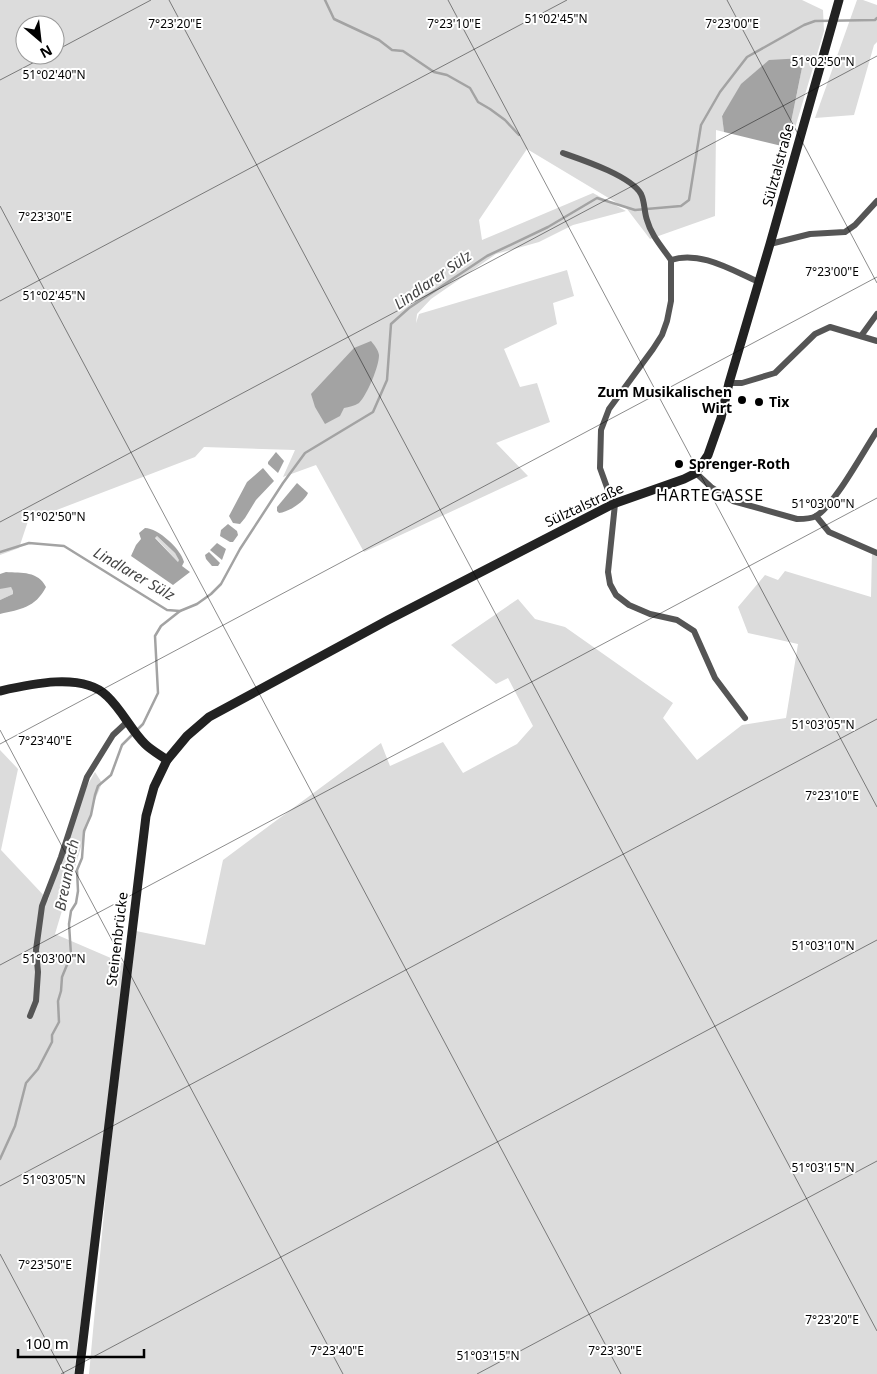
<svg xmlns="http://www.w3.org/2000/svg" width="877" height="1374" font-family="'Noto Sans',sans-serif">
	<style>
		.green { fill: #dcdcdc; fill-rule: evenodd }
		.water { fill: #a3a3a3; fill-rule: evenodd }
		.lines { fill: none; stroke-linecap: round; stroke-linejoin: round }
		.stream { stroke: #a3a3a3; stroke-width: 2.5 }
		.minor { stroke: #555; stroke-width: 6 }
		.secondary { stroke: #222; stroke-width: 9 }
		.ticks { fill: none; stroke: #000; stroke-width: 1; stroke-opacity: 0.45 }
		.poi-dot { fill: #000; stroke: #fff; stroke-width: 2 }
		.labels { text-anchor: middle; stroke-width: 4; stroke-linejoin: round; paint-order: stroke }
		.street-label { font-size: 14px; fill: #000; stroke: #fff }
		.poi-label { font-size: 14px; font-weight: bold; fill: #000; stroke: #fff; text-anchor: start }
		.water-label { font-size: 15px; font-style: italic; fill: #444; stroke: #fff }
		.quarter-label { font-size: 16px; letter-spacing: 1px; fill: #000; stroke: #fff }
		.ticks-label { font-size: 12px; text-anchor: middle; fill: #000; stroke: #fff; stroke-width: 4; stroke-linejoin: round; paint-order: stroke }
	</style>
	<rect width="100%" height="100%" fill="#fff"/>
	<g class="green">
		<path d="M0,0h802l21,10 1,21 -35,117 -3,-1 18,-89 -82,57 2,17 -8,-2 -1,86 -65,23 -23,-30 -100,-60 -48,71 3,20 111,-47 33,18 -53,14 -34,17 -43,12 -65,45 -14,15 -1,9 3,-9 148,-44 7,26 -21,7 4,21 -53,25 16,38 17,-4 13,39 -54,21 32,33 -164,76 -48,-87 -33,12 12,-27 -91,-3 -9,10 -167,64 -9,27 -19,7zM25,25h30v30h-30z"/>
		<path d="M857,0h6l14,5v37l-3,3 -20,70 -39,3z"/>
		<path d="M157,536l18,17 5,7 -2,2 -23,-25z"/>
		<path d="M872,551l5,2v821h-788l18,-194 29,-249 69,14 18,-85 158,-117 9,23 53,-24 20,31 54,-29 16,-18 -25,-48 -12,6 -45,-39 67,-46 17,20 30,8 108,76 -10,15 34,42 45,-35 44,-7 12,-74 -50,-11 -10,-26 27,-32 13,5 7,-9 86,26z"/>
		<path d="M4,587h7l2,3v4l-13,6v-11z"/>
		<path d="M0,750l18,19 -17,81 47,50 39,-114 8,-14 7,11 -7,17 -40,134 72,31 -53,409h-74z"/>
	</g>
	<g class="water">
		<path d="M804,58l-18,89 -62,-15 -2,-16 19,-32 28,-24z"/>
		<path d="M371,341c3,4 7,8 8,14 0,12 -12,40 -20,48 -5,3 -10,4 -15,5l-4,8 -15,8 -10,-17 -4,-13 43,-46z"/>
		<path d="M276,452l8,9 -6,12 -10,-9v-2z"/>
		<path d="M263,468l11,13 -18,19 -11,18 -5,6 -7,-1 -4,-7 18,-34z"/>
		<path d="M297,483l11,10c-4,9 -19,19 -29,20l-2,-2v-4z"/>
		<path d="M228,524l9,7 1,4 -5,7h-3l-10,-6 1,-6z"/>
		<path d="M145,528c13,0 36,21 39,34l-2,4 8,6 -17,13 -42,-29 5,-11 5,-6 -2,-6zM157,536l18,17 4,7 -1,2 -23,-24z"/>
		<path d="M217,543l9,6 -4,11 -12,-10z"/>
		<path d="M209,552l11,11 -2,3h-6l-6,-7 -1,-4z"/>
		<path d="M6,572c16,1 32,-1 40,15 -11,21 -25,22 -46,27v-14l13,-6v-3l-2,-4 -11,2v-15z"/>
	</g>
	<g class="lines">
		<g class="stream">
			<path d="M325,0l9,19 45,21 13,10 11,1 31,21 13,3 23,13 8,14 12,7 15,11 14,15"/>
			<path d="M0,552l29,-9 35,3 103,64 13,1 17,-7 14,-10 10,-10 19,-35 43,-66 22,-30 68,-41 14,-32 4,-56 18,-16 78,-52 61,-29 49,-29 38,12 46,-4 8,-6 12,-75 19,-33 27,-35 57,-32 11,-4 60,-1 2,-2"/>
			<path d="M0,1159l15,-33 11,-43 12,-14 14,-27v-7l7,-13 -1,-21 3,-10 1,-14 9,-22 -2,-31 2,-13 5,-8 2,-12 -1,-21 5,-12 2,-27 7,-16 4,-20 3,-9 13,-11 11,-30 21,-21 15,-31 -3,-57 6,-10 19,-15"/>
		</g>
		<g class="minor">
			<path d="M563,153c20,7 68,23 78,41 4,8 3,18 6,26 4,15 15,27 24,40"/>
			<path d="M770,244l40,-10 35,-2 10,-7 22,-24"/>
			<path d="M671,260c29,-10 62,11 88,22"/>
			<path d="M861,336l16,-22"/>
			<path d="M729,383h13l33,-10 40,-39 15,-7 47,14"/>
			<path d="M696,473l15,14 22,14 64,18c7,0 14,0 19,-3 18,-10 48,-66 61,-85"/>
			<path d="M613,504l-13,-36 1,-38 8,-21 44,-60 9,-14 5,-14 4,-20v-41"/>
			<path d="M615,504l-7,68 2,12 6,11 13,10 21,9 27,6 17,11 21,47 30,40"/>
			<path d="M816,516l13,16 48,21"/>
			<path d="M30,1016l6,-15 2,-29 -2,-22 6,-44 19,-49 26,-80 26,-42 14,-13"/>
		</g>
		<g class="secondary">
			<path d="M0,691c30,-7 83,-19 107,5 15,14 24,34 38,48 6,6 15,11 22,16"/>
			<path d="M79,1374l67,-558 8,-29 13,-27 20,-24 22,-19 179,-97 225,-116 71,-25 12,-6 12,-18 13,-37 8,-35 41,-139 69,-244"/>
		</g>
	</g>
	<path class="ticks" d="M169,0l708,1331M448,0l429,807M727,0l150,283M55,51l96,-51M0,80l48,-25M0,206l621,1168M0,301l567,-301M0,522l877,-466M0,730l343,644M0,744l877,-467M0,965l877,-467M0,1186l877,-467M0,1254l64,120M61,1374l816,-434M477,1374l400,-213"/>
	<g class="poi-dot">
		<circle cx="742" cy="400" r="5"/>
		<circle cx="759" cy="402" r="5"/>
		<circle cx="679" cy="464" r="5"/>
	</g>
	<g class="labels">
		<g class="street-label">
			<text transform="translate(778 165) rotate(-75)" y="5">Sülztalstraße</text>
			<text transform="translate(584 505) rotate(-25)" y="5">Sülztalstraße</text>
			<text transform="translate(117 939) rotate(-83)" y="5">Steinenbrücke</text>
		</g>
		<g class="poi-label">
			<text x="732" y="397" text-anchor="end">Zum Musikalischen<tspan x="732" dy="16">Wirt</tspan></text>
			<text x="769" y="407">Tix</text>
			<text x="689" y="469">Sprenger-Roth</text>
		</g>
		<g class="water-label">
			<text transform="translate(433 280) rotate(-35)" y="5">Lindlarer Sülz</text>
			<text transform="translate(134 574) rotate(30)" y="5">Lindlarer Sülz</text>
			<text transform="translate(67 875) rotate(-79)" y="5">Breunbach</text>
		</g>
		<g class="quarter-label">
			<text x="710" y="501">HARTEGASSE</text>
		</g>
	</g>
	<g class="ticks-label">
		<text x="556" y="23">51°02'45"N</text>
		<text x="175" y="28">7°23'20"E</text>
		<text x="454" y="28">7°23'10"E</text>
		<text x="732" y="28">7°23'00"E</text>
		<text x="823" y="66">51°02'50"N</text>
		<text x="54" y="79">51°02'40"N</text>
		<text x="45" y="221">7°23'30"E</text>
		<text x="832" y="276">7°23'00"E</text>
		<text x="54" y="300">51°02'45"N</text>
		<text x="823" y="508">51°03'00"N</text>
		<text x="54" y="521">51°02'50"N</text>
		<text x="823" y="729">51°03'05"N</text>
		<text x="45" y="745">7°23'40"E</text>
		<text x="832" y="800">7°23'10"E</text>
		<text x="823" y="950">51°03'10"N</text>
		<text x="54" y="963">51°03'00"N</text>
		<text x="823" y="1172">51°03'15"N</text>
		<text x="54" y="1184">51°03'05"N</text>
		<text x="45" y="1269">7°23'50"E</text>
		<text x="832" y="1324">7°23'20"E</text>
		<text x="337" y="1355">7°23'40"E</text>
		<text x="615" y="1355">7°23'30"E</text>
		<text x="488" y="1360">51°03'15"N</text>
	</g>
	<g transform="translate(40 40) rotate(152)"><circle r="24" fill="#ffffff" stroke="#999999"/>
	<path d="M0-4L9 19L0 12L-9 19Z" fill="#000000"/>
	<text y="-8" font-size="14" font-weight="bold" text-anchor="middle" fill="#000000">N</text>
	</g>
	<path d="M18 1349v8h126v-8" fill="none" stroke="#000000" stroke-width="2.5"/>
	<text x="25" y="1349" font-size="15" fill="#000000" stroke="#ffffff" stroke-width="4" paint-order="stroke">100 m</text>
</svg>
